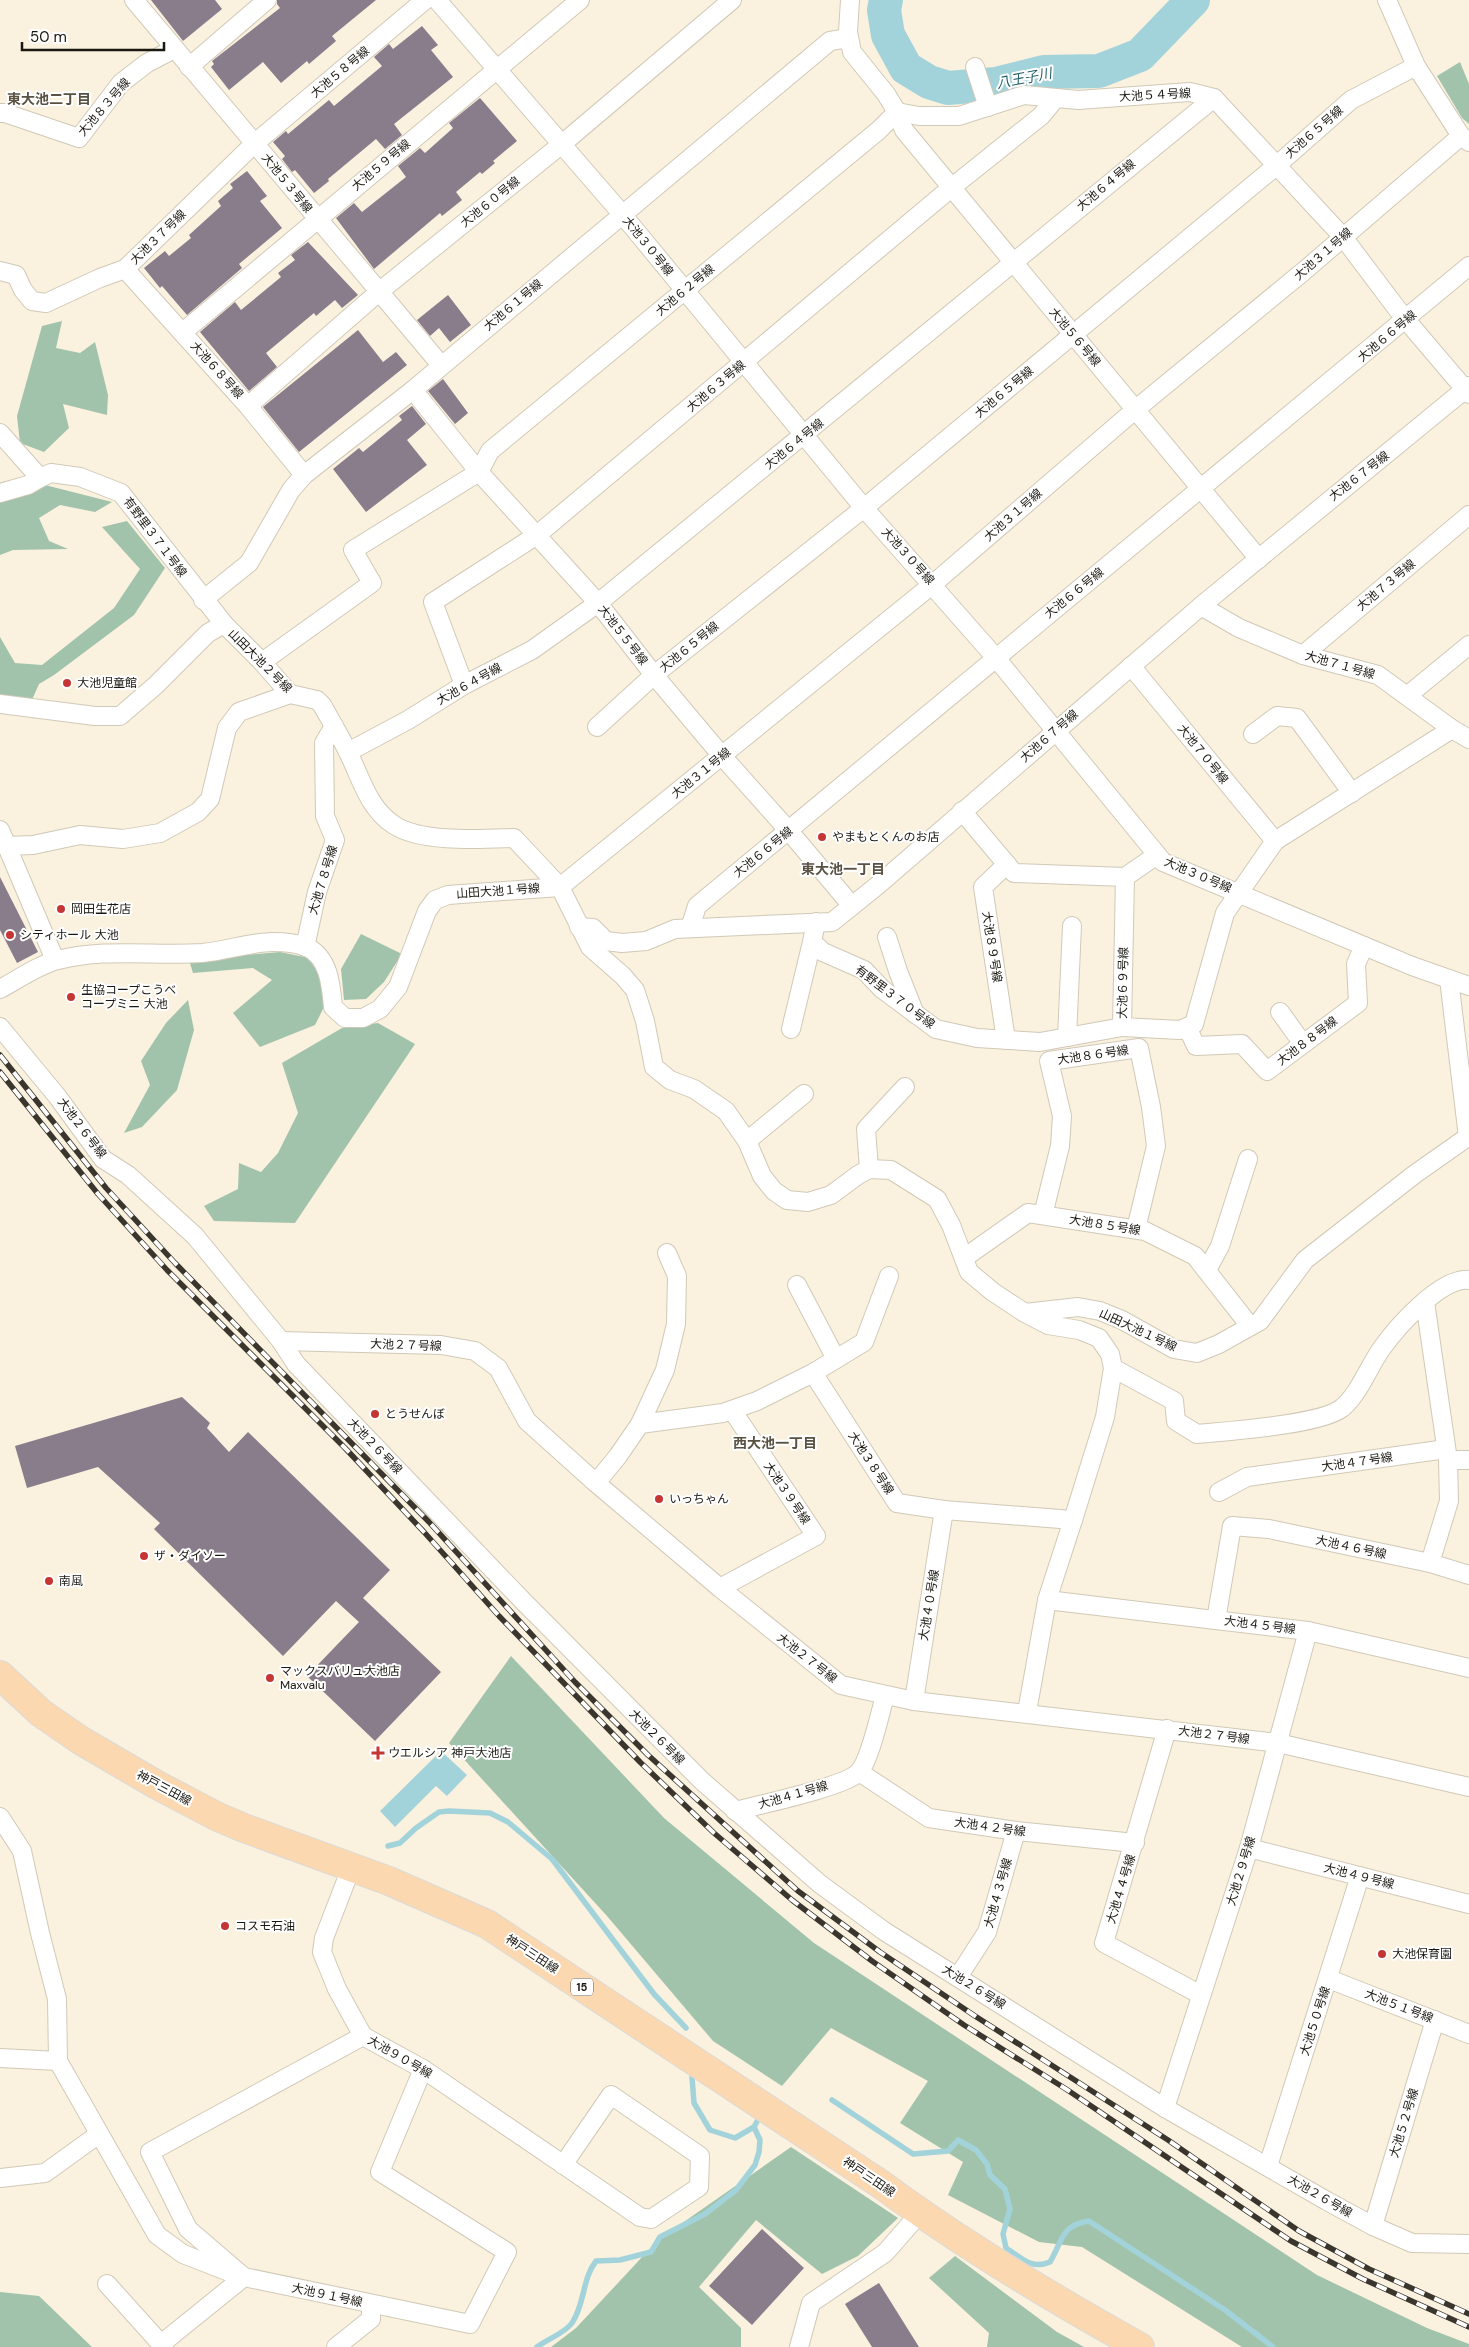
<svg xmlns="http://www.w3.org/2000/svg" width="1469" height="2347" font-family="'DM Sans','Noto Sans JP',sans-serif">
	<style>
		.forest { fill: #a1c3ab }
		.water { fill: #a3d3da }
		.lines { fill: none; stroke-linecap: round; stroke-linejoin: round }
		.stream { stroke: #a3d3da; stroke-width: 5.5 }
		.river { stroke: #a3d3da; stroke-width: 34 }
		.building { fill: #897d8b }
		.street-casing { stroke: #d1c9b7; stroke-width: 20 }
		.primary-casing { stroke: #dbdad9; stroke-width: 30 }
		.street { stroke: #fff; stroke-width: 18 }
		.primary { stroke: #fbd8af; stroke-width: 28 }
		.rail-casing { stroke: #3a362d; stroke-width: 5.5 }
		.rail { stroke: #fff; stroke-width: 4; stroke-dasharray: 11; stroke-linecap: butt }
		.poi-dot { fill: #c43533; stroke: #fff; stroke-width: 2 }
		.labels { text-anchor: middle; stroke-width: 4; stroke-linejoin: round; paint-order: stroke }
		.shield { fill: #fff; stroke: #5f5d58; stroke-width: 1 }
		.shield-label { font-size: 11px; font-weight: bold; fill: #1b1811 }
		.street-label { font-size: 12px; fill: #1b1811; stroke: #fff }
		.poi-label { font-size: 12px; fill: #1b1811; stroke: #fff; text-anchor: start }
		.water-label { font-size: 14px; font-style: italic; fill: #1e5e66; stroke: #fff }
		.neighbourhood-label { font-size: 14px; font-weight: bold; fill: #595243; stroke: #fff }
	</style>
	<rect width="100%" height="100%" fill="#faf1df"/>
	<g class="forest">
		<path d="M1460,62l9,22v40l-7,-6 -25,-42z"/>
		<path d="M62,321l-6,27 24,5 15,-11 13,53 -1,20 -44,-11 6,24 -25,24 -24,-9 -3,-27 25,-90z"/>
		<path d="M41,484l71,18 -17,10 -35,-7 -21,13 10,23 19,8 -55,1 -13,5v-54z"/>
		<path d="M127,521l38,47 -31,47 -80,60 -15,9 -8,18 -31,-4v-61l15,26 27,2 72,-57 26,-39 -38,-42z"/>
		<path d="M361,934l41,20 -18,28 -18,17 -22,1 -3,-31z"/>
		<path d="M280,952l34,7 14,40 -13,26 -55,22 -27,-34 39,-33 -19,-12 -60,5 -4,-13z"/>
		<path d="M188,1000l6,30 -17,60 -35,37 -18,6 26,-48 -9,-24 25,-38z"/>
		<path d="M378,1023l37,21 -120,179 -81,-2 -10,-15 34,-17 1,-26 22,9 17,-19 20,-40 -16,-50 60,-35z"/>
		<path d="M511,1656l153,162 150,125 503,332 110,53 42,16v3h-227l-160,-100 -43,-5 -91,-47 15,-33 -63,-39 28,-42 -97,-53 -49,58 -69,-45 -106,-125 -158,-173z"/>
		<path d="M791,2147l107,71 -40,38 -36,18 -66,-54 -57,67 42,41v19h-190l25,-19 82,-88z"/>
		<path d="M955,2256l102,76 27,15h-97l2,-14 -60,-55z"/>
		<path d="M0,2292l39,4 53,51h-92z"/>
	</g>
	<path class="water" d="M441,1751l26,24 -20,21 -11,-10 -41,41 -15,-16z"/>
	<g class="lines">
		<g class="stream">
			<path d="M388,1846l12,-3 16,-15 23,-16 10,-1 41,2 18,9 44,37 102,135 32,34"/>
			<path d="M692,2077l2,26 16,27 25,8 19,-11 5,-9"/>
			<path d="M832,2100l81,54 35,-3 10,-11 18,10 11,14 3,11 15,14 5,20 -7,25 3,14c16,10 25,22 44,14 13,-22 11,-37 39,-41l136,89 48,37"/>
			<path d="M537,2347c10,-8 27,-13 35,-24 13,-19 10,-44 24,-62l24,-1 31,-8 9,-15 45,-23 31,-24 19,-25 4,-13 1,-12 -6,-13"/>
		</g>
		<path class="river" d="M886,0l-2,10 4,25 18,33 23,14 19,6 48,-4 48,-12 55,-1 41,-16 53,-55"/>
	</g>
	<g class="building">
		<path d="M151,0h64l7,9 -39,32z"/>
		<path d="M277,0h99l-44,36 4,5 -27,23 -2,-3 -26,22 -18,-21 -34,28 -18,-23 3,-3 -2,-3 68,-53 -3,-4z"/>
		<path d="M422,26l16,19 -7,5 22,27 -59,47 8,11 -17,14 -9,-10 -48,40 1,2 -15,12 -19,-23 -3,2 -10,-13 3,-3 -12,-14 13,-11 2,3 41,-34 5,6 48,-40 -8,-9 15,-13 4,5z"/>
		<path d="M480,98l37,43 -24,20 2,2 -13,11 -2,-2 -24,20 6,8 -20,16 -2,-3 -66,56 -38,-51 18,-15 8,9 44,-35 -8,-11 22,-18 5,5 28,-25 -4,-5z"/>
		<path d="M247,171l20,25 -7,5 22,27 -43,36 3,4 -55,47 -25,-29 -2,2 -16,-20 21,-17 4,5 22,-18 -2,-3 32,-29 -3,-5 15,-13 -3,-4z"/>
		<path d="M308,242l50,53 -16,13 -7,-8 -19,16 -2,-3 -48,40 11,14 -28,24 -49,-59 35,-30 6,8 40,-33 -3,-4 17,-13 -4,-5z"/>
		<path d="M448,295l23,30 -21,17 -11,-14 -9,8 -13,-16z"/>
		<path d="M358,330l25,32 13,-10 11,13 -108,87 -36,-45z"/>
		<path d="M443,379l25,34 -13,11 -27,-33z"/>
		<path d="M412,406l14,18 -19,16 20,25 -61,47 -33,-43 26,-21 4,4 39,-32 -3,-4z"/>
		<path d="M0,877l38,75 -21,11 -17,-33z"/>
		<path d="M182,1397l28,26 -3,5 22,24 19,-20 142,138 -27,28 78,74 -66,69 -68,-65 52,-54 -23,-21 -53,55 -129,-127 6,-6 -62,-56 -71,21 -12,-42z"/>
		<path d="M762,2229l42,39 -52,57 -43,-39z"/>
		<path d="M879,2283l40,64h-47l-27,-43z"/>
	</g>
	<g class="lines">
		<defs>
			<g id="street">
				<path d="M134,0l307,365"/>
				<path d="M437,0l185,214 242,294 132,150 167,204 249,104 57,20"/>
				<path d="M850,0l-2,32 4,20 34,42 11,18 22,4h40l65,-21 54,5 112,-8 24,6 129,139 58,77 68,80"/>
				<path d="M1387,0l29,66 45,70 8,6"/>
				<path d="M189,67l78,-67"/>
				<path d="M975,67l13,40"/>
				<path d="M0,113h5l74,25 42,-55 26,-20 27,-14"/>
				<path d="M125,269l123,137 56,69"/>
				<path d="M0,271l16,4 7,15 9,11 14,2 54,-25 25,-9 130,-126 170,-143"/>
				<path d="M183,332l397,-332"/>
				<path d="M413,390l66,82 119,131 56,72 68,81 67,75 63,75"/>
				<path d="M248,406l132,-115 182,-147 170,-144"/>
				<path d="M0,433l40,45 11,-5 29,4 41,16 103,131"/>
				<path d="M0,493l28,-8 12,-7"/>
				<path d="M203,600l46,-37 42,-73 13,-15 109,-85 417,-349 19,-3"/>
				<path d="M1201,606l38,22 64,27 75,20 74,54 17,10"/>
				<path d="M1303,655l166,-140"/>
				<path d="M262,662l110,-79 -19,-33 126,-78 11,-21 389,-321 18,-18 7,18 355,429"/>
				<path d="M1131,666l144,175 177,-112"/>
				<path d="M464,685l-31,-83 104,-67 414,-347 90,-72 15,-18"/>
				<path d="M1407,696l62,-51"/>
				<path d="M0,704l95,12h25l36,-31 52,-52 16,-9 38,38 28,32 27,6 5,5c9,16 18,31 26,47 13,26 20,56 46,73 27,18 88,14 120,13l46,49 373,-303 203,-175 168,-138 157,-135"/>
				<path d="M597,727l57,-52 210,-167 412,-342 75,-66 65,-34"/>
				<path d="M1253,734l24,-18 20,2 55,75"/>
				<path d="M348,752l60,-32 56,-35 68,-35 66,-47 616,-505"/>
				<path d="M962,811l52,62 111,4 -3,150 58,3 14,-6 31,-111 50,-72"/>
				<path d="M0,830l55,130"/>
				<path d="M6,846l27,-1 47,-10 43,4 37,-6 38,-21 12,-13 17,-71 12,-16 51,-18"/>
				<path d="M1125,877l32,-22"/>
				<path d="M816,922l-4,20 11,10 41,18 18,19 54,40 41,9 63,4 82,-15"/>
				<path d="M579,927l14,1 13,13 16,2 24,-2 29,-12 157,-7 46,-37 323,-279 268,-220"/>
				<path d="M690,928l7,-22 772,-640"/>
				<path d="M887,937l11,34 17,43"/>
				<path d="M305,947l12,-55 18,-52 -10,-24 -1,-73 10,-17"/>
				<path d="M1449,979l19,158"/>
				<path d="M0,989c17,-9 40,-25 58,-29 47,-12 95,-4 144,-7 23,-2 49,-11 71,-11 12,0 23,1 34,5 22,11 24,38 26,60l12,11h18l17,-9 18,-22 29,-76 8,-11 13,-5 112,-8 30,60 33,29 12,14 10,31 9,46 16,13 24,9 32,22 21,30 15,35 12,15 13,9 21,2 23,-7 27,-20 11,-6 22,1 46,29 14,26 18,47 24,20 32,21 53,-6 22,4 22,9 52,29 23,4 22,-9 41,-23 45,-61 110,-86 54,-38"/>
				<path d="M1280,1012l23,32"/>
				<path d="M0,1027l57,69 46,63 25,16 67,61 86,105 15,23 227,237 179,180 118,103 64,47 281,177 162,93 46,25 39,17 57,1"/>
				<path d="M1187,1027l9,19 46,-2 25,27 91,-68 -2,-39 8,-18"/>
				<path d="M791,1029l21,-87"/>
				<path d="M1067,1037l5,-111"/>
				<path d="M1006,1040l-23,-153 24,-23"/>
				<path d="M747,1141l57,-47"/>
				<path d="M869,1169l-3,-40 39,-42"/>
				<path d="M1043,1215l17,-69 2,-30 -13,-55 90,-13 12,59 5,39 -20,83"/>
				<path d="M964,1258l64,-45 117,18 50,25 55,70"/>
				<path d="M1207,1270l13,-24 28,-87"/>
				<path d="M797,1285l39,74"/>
				<path d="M1425,1302l23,158 1,41 -19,62"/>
				<path d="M1025,1313l23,12 31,5 20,8 11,16 3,14 -8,49 -32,103"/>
				<path d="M281,1341l160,4 34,6 23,17 29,53 69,62 124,105 121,97 73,16 364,42 191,44"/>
				<path d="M1113,1368l61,33 2,20 21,13c31,-3 123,-9 145,-26 17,-14 27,-42 40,-60 15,-21 59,-71 87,-68"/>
				<path d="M813,1373l51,-31 25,-66"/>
				<path d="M640,1424l25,-54 11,-46 1,-48 -10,-23"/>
				<path d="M1448,1460h21"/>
				<path d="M596,1483l22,-27 22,-32 83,-11 34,-12 56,-28 84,130 47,7 129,10 -26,80 -20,112"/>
				<path d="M1219,1492l28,-15 199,-28"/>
				<path d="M720,1588l96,-52 -84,-126"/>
				<path d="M1047,1600l261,31 161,37"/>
				<path d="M1216,1620l16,-94 37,3 161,34 39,12"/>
				<path d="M914,1701l30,-191"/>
				<path d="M1167,1729l-63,214 97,52"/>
				<path d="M859,1772l70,46 87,13 119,12"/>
				<path d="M735,1811c23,-6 110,-24 124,-39 11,-12 21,-59 26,-76"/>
				<path d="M0,1817l22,34 18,82 17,66 1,62 99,174 26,19 49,19"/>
				<path d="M1249,1848l220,56"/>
				<path d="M351,1868l-27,70 -2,14 15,37 26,47 60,33 217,148 11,2 48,-32 1,-31 -89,-61 -48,70"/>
				<path d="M958,1977l29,-45 29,-101"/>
				<path d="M1329,1979l140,55"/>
				<path d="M363,2036l-213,116 38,77 56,48 226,47 37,-72 -127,-80 43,-103"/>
				<path d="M0,2058l58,3"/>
				<path d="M1165,2108l84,-260 59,-217"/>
				<path d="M1268,2166l92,-290"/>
				<path d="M0,2178l45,-5 54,-39"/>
				<path d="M1373,2226l62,-206"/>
				<path d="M107,2284l54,60"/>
				<path d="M164,2347l-3,-3 83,-67"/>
				<path d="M336,2347l35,-28v-15"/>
				<path d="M799,2347l12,-44 74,-50 35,-40"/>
			</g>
			<path id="primary" d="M0,1675l41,38 39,27 77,45 61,32 26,11 145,53 98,43 395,261c81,60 170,113 258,162"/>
		</defs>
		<use href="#street" class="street-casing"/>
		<use href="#primary" class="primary-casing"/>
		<use href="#street" class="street"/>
		<use href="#primary" class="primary"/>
		<defs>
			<g id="rail">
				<path d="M0,1055l106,133 69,75 254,259 146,160 73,73 150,136 82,61 95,64 193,124 131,91 70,38 100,45"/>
				<path d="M0,1072l98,122 69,76 178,178 79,84 75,84 141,146 74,71 78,67 80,61 92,64 102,64 225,152 72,38 106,48"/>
			</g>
		</defs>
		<use href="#rail" class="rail-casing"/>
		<use href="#rail" class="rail"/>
	</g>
	<g class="poi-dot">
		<circle cx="67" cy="683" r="5"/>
		<circle cx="822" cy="837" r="5"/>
		<circle cx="61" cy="909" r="5"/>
		<circle cx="10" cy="935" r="5"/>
		<circle cx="71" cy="997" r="5"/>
		<circle cx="375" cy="1414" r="5"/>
		<circle cx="659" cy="1499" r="5"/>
		<circle cx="144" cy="1556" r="5"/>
		<circle cx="49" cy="1581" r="5"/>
		<circle cx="270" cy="1678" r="5"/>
		<path d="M375.5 1745.5h5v5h5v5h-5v5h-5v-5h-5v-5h5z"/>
		<circle cx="225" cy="1926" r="5"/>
		<circle cx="1382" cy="1954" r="5"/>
	</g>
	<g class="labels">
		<rect class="shield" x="571" y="1978.5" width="22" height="17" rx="4"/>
		<g class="shield-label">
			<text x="582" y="1991">15</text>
		</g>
		<g class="street-label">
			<text transform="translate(340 72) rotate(-40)" y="4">大池５８号線</text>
			<text transform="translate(1155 95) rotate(-3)" y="4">大池５４号線</text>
			<text transform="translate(104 107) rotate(-49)" y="4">大池８３号線</text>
			<text transform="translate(1314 132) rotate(-41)" y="4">大池６５号線</text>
			<text transform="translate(381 165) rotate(-40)" y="4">大池５９号線</text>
			<text transform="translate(287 183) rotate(51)" y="4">大池５３号線</text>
			<text transform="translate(1106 185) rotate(-40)" y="4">大池６４号線</text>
			<text transform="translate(490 202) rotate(-39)" y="4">大池６０号線</text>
			<text transform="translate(158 237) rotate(-44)" y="4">大池３７号線</text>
			<text transform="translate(648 246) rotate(51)" y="4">大池３０号線</text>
			<text transform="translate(1323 254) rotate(-41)" y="4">大池３１号線</text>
			<text transform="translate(685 290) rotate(-40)" y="4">大池６２号線</text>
			<text transform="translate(513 305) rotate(-40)" y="4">大池６１号線</text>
			<text transform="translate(1387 336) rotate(-40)" y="4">大池６６号線</text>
			<text transform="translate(1075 337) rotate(50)" y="4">大池５６号線</text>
			<text transform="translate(217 370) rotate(48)" y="4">大池６８号線</text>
			<text transform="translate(716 386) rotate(-40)" y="4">大池６３号線</text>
			<text transform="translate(1004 392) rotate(-40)" y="4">大池６５号線</text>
			<text transform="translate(794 444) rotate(-39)" y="4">大池６４号線</text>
			<text transform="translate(1359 476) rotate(-38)" y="4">大池６７号線</text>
			<text transform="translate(1013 515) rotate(-41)" y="4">大池３１号線</text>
			<text transform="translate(155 537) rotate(53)" y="4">有野里３７１号線</text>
			<text transform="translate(908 556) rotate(48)" y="4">大池３０号線</text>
			<text transform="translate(1386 585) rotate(-40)" y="4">大池７３号線</text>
			<text transform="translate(1074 593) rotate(-39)" y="4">大池６６号線</text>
			<text transform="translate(623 635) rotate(52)" y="4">大池５５号線</text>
			<text transform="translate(689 647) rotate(-39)" y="4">大池６５号線</text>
			<text transform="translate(260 661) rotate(45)" y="4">山田大池２号線</text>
			<text transform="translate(1340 665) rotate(16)" y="4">大池７１号線</text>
			<text transform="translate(469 684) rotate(-29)" y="4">大池６４号線</text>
			<text transform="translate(1049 736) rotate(-41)" y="4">大池６７号線</text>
			<text transform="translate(1203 754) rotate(51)" y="4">大池７０号線</text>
			<text transform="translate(701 773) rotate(-39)" y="4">大池３１号線</text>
			<text transform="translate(763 852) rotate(-39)" y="4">大池６６号線</text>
			<text transform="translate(1198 875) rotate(23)" y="4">大池３０号線</text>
			<text transform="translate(323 880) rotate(-73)" y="4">大池７８号線</text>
			<text transform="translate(498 891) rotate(-4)" y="4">山田大池１号線</text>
			<text transform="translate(992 947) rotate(81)" y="4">大池８９号線</text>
			<text transform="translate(1123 983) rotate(-89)" y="4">大池６９号線</text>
			<text transform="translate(895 997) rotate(37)" y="4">有野里３７０号線</text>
			<text transform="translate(1307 1041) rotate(-37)" y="4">大池８８号線</text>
			<text transform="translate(1093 1055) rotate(-8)" y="4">大池８６号線</text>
			<text transform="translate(82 1128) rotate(53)" y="4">大池２６号線</text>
			<text transform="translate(1105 1225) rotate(9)" y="4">大池８５号線</text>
			<text transform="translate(1138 1330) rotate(25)" y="4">山田大池１号線</text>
			<text transform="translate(406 1345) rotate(2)" y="4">大池２７号線</text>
			<text transform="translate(375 1446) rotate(46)" y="4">大池２６号線</text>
			<text transform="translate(1357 1462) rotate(-8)" y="4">大池４７号線</text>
			<text transform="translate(871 1463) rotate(57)" y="4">大池３８号線</text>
			<text transform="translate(787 1493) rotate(56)" y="4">大池３９号線</text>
			<text transform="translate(1351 1547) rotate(12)" y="4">大池４６号線</text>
			<text transform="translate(929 1605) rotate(-81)" y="4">大池４０号線</text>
			<text transform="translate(1260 1625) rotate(7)" y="4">大池４５号線</text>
			<text transform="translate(807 1658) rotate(38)" y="4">大池２７号線</text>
			<text transform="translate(1214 1735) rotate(7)" y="4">大池２７号線</text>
			<text transform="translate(657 1737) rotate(45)" y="4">大池２６号線</text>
			<text transform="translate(164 1788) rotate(28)" y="4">神戸三田線</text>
			<text transform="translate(793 1795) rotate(-16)" y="4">大池４１号線</text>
			<text transform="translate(990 1827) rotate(8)" y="4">大池４２号線</text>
			<text transform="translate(1241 1871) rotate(-73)" y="4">大池２９号線</text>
			<text transform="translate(1359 1876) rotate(14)" y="4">大池４９号線</text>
			<text transform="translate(1121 1889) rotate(-73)" y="4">大池４４号線</text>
			<text transform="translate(998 1893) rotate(-74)" y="4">大池４３号線</text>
			<text transform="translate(532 1954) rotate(33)" y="4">神戸三田線</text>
			<text transform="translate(974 1987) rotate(32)" y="4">大池２６号線</text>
			<text transform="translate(1399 2006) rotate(21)" y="4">大池５１号線</text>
			<text transform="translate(1315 2021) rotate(-72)" y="4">大池５０号線</text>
			<text transform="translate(400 2057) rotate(30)" y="4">大池９０号線</text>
			<text transform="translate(1404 2123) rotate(-73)" y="4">大池５２号線</text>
			<text transform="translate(869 2177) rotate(34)" y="4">神戸三田線</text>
			<text transform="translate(1320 2196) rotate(30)" y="4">大池２６号線</text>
			<text transform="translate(327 2295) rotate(12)" y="4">大池９１号線</text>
		</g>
		<g class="poi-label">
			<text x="77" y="687">大池児童館</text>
			<text x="832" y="841">やまもとくんのお店</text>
			<text x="71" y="913">岡田生花店</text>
			<text x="20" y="939">シティホール 大池</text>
			<text x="81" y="994">生協コープこうべ<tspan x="81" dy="14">コープミニ 大池</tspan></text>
			<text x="385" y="1418">とうせんぼ</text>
			<text x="669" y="1503">いっちゃん</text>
			<text x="154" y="1560">ザ・ダイソー</text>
			<text x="59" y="1585">南風</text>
			<text x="280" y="1675">マックスバリュ大池店<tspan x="280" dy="14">Maxvalu</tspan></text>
			<text x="388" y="1757">ウエルシア 神戸大池店</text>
			<text x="235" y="1930">コスモ石油</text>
			<text x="1392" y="1958">大池保育園</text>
		</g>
		<g class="water-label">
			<text transform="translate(1024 78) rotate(-11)" y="5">八王子川</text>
		</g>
		<g class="neighbourhood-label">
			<text x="49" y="104">東大池二丁目</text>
			<text x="843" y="874">東大池一丁目</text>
			<text x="775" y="1448">西大池一丁目</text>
		</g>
	</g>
	<path d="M22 42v8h142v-8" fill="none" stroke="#1b1811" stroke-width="2.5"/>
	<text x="30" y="42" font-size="15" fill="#1b1811" stroke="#ffffff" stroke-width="4" paint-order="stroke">50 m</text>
</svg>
